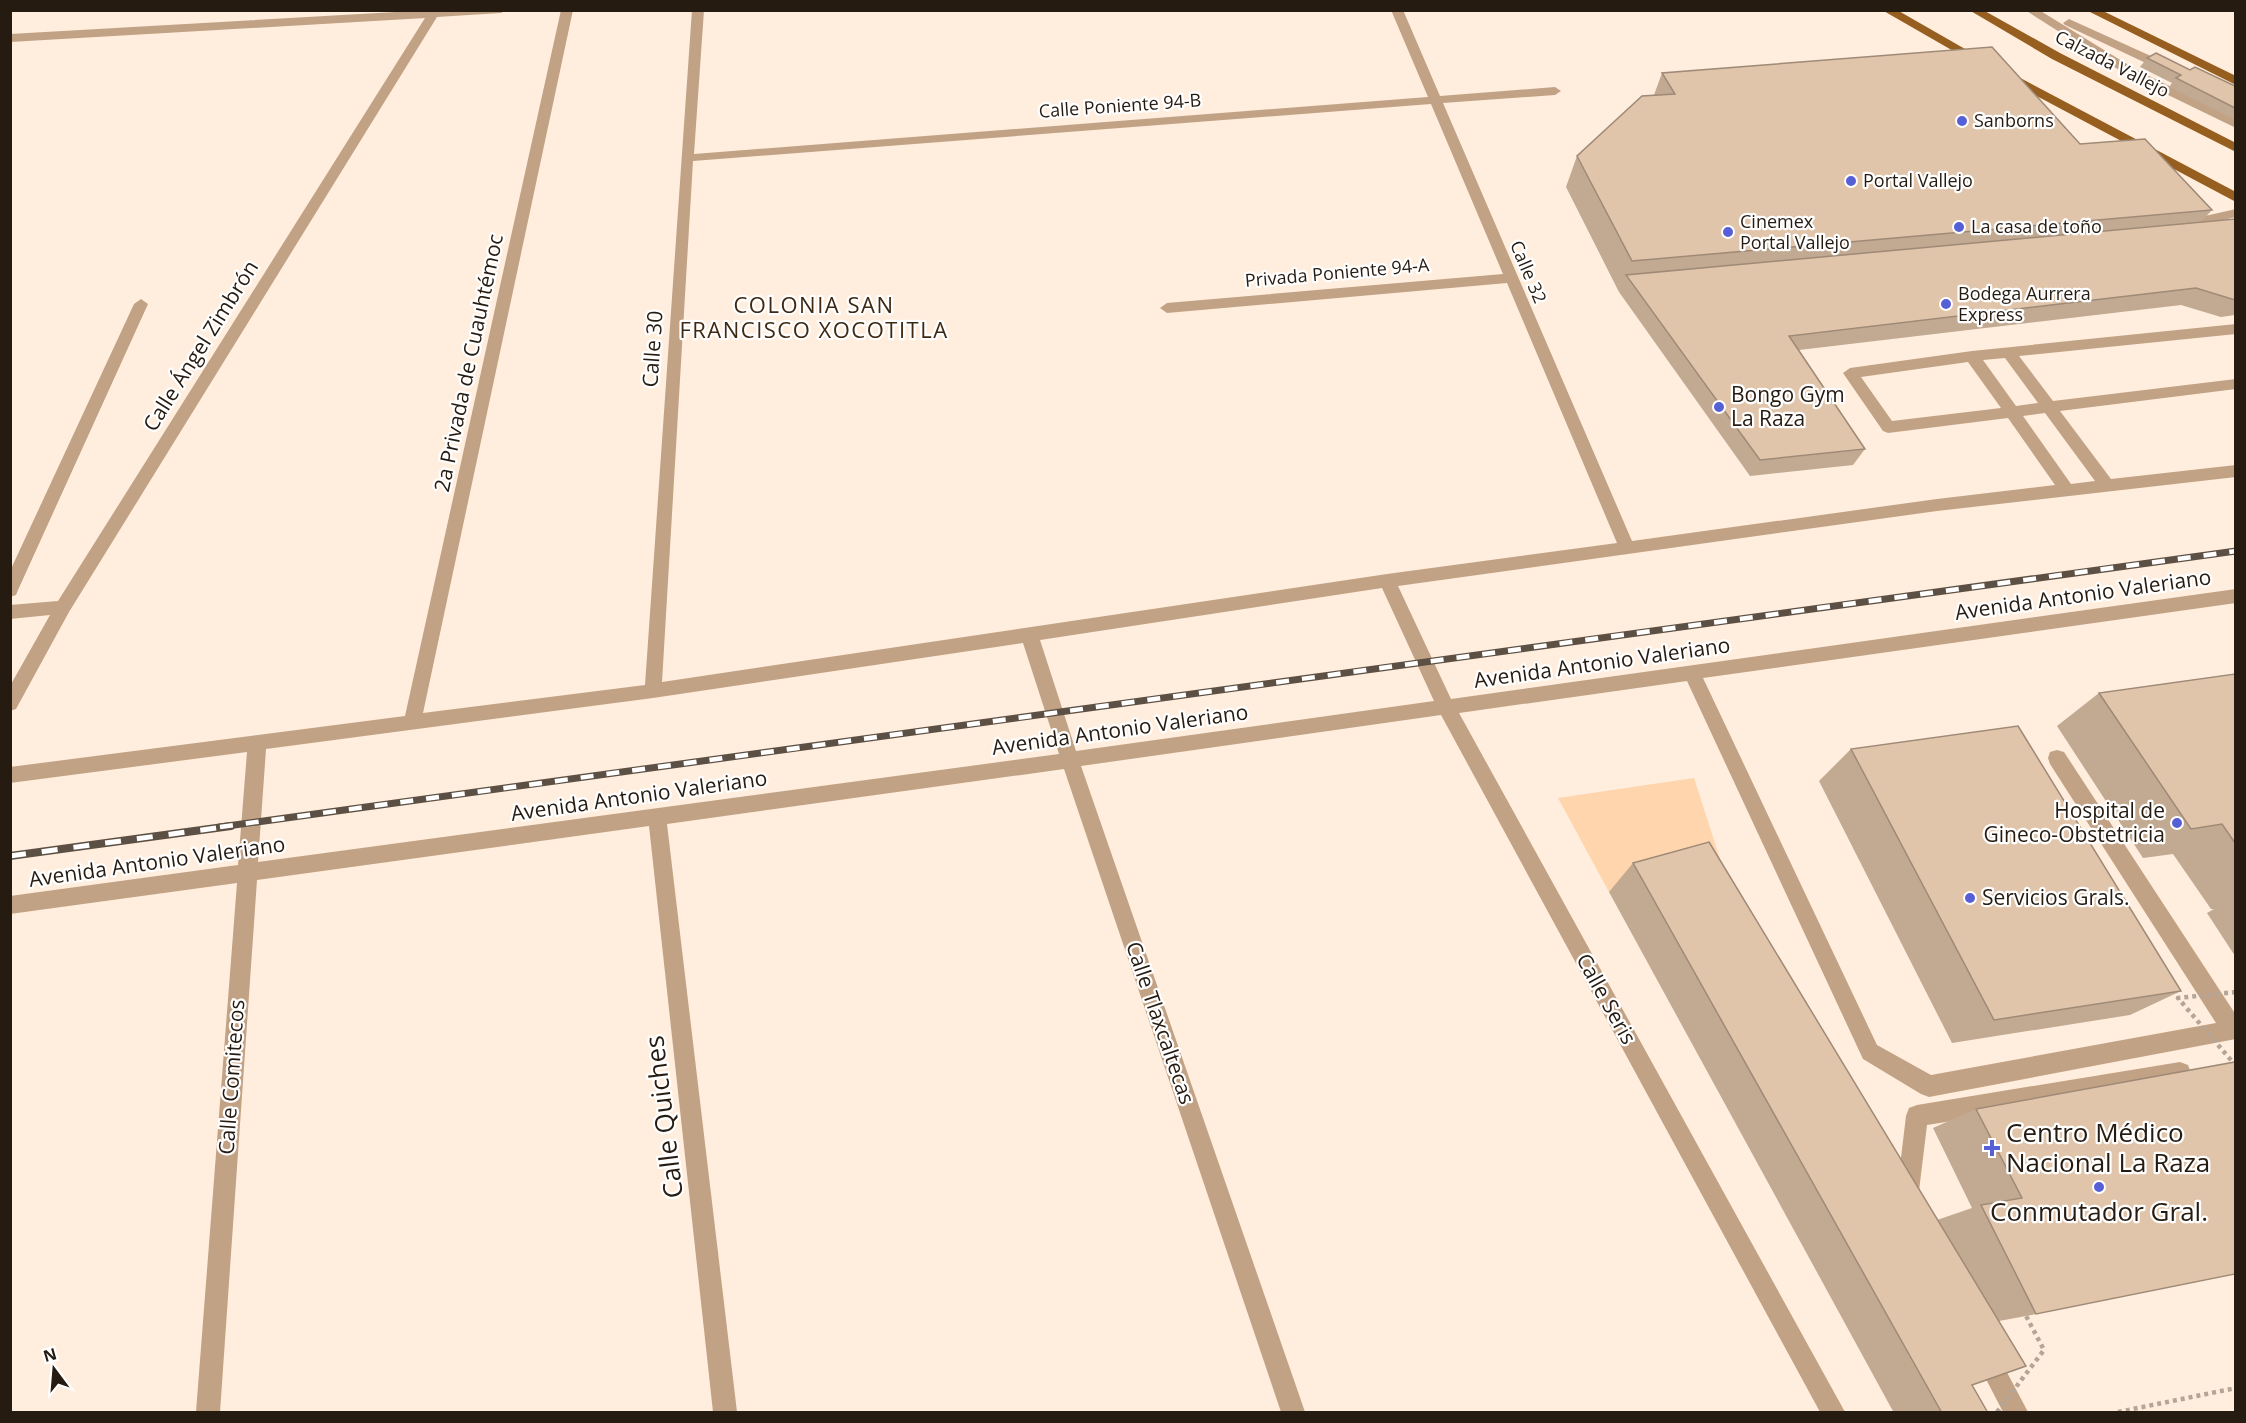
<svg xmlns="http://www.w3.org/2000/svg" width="2246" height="1423" font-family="'Open Sans',sans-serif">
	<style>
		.green { fill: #ffd5ad }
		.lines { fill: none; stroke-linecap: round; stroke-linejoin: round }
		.path { stroke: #b4a597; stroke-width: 4.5; stroke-dasharray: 4 4; stroke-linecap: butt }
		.minor { fill: #c2a285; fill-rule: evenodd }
		.major { fill: #965f20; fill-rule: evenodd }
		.rail-far1-casing { stroke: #5c5044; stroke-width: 7 }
		.rail-casing { stroke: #5c5044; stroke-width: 8 }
		.rail-far1 { stroke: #fff; stroke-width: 4.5; stroke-dasharray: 13; stroke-linecap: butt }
		.rail { stroke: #fff; stroke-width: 5; stroke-dasharray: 16; stroke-linecap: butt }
		.path-bridge { stroke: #b4a597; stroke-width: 4.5; stroke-dasharray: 4 4; stroke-linecap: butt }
		.wall { fill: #c2a992 }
		.building { fill: #e1c5aa; stroke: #9e8a77; stroke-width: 1.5 }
		.poi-dot { fill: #565fd5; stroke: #fff; stroke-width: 2 }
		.labels { text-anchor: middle; stroke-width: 4.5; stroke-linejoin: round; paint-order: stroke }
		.far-street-label { font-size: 18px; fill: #261b11; stroke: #fff }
		.far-poi-label { font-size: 18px; fill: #261b11; stroke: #fff; text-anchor: start }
		.street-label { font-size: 21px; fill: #261b11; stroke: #fff }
		.poi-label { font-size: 21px; fill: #261b11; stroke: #fff; text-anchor: start }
		.neighbourhood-label { font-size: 22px; letter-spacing: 1.5px; fill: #3e2811; stroke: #fff }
		.near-street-label { font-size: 26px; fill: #261b11; stroke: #fff }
		.near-poi-label { font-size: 26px; fill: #261b11; stroke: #fff; text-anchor: start }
	</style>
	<rect width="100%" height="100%" fill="#ffeddd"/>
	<path class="green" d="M1694,778l26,81 -111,33 -51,-94z"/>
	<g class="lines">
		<path class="path" d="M2118,1412l118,-24"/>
		<g class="minor">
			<path d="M431,10h75l-5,3 -64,4 -368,595 -53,97 -6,2v-25l40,-71 -40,4v-14l48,-4 367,-583 -415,24v-8z"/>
			<path d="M561,10h12l-150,703 222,-28 47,-675h12l-10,144 734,-57 -37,-87h12l37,86 115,-9 6,4 -6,4 -112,8 189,438 305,-42 118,-14 -47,-67 -120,15 -5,-2 -40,-58 7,-5 122,-17 264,-27v10l-217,22 34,45 183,-22v10l-176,22 51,68 125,-14v12l-299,34 -539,75 53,113 785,-110v14l-533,75 174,367 54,30 285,-52 -166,-259 -2,-6 2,-6 7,-2 7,2 172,263v24l-307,58 -8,-3 -58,-35 -176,-378 -228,32 386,699h-25l-379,-697 -360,51 224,646h-24l-217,-643 -397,55 70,588h-24l-64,-586 -392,54 -37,532h-24l41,-529 -227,31v-18l228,-31 9,-113 -237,31v-16l395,-51zM1431,104l72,170 -336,29 -7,5 7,5 340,-30 110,260 -230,31 -725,108 31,-521zM2005,358l33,45 -22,3 -33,-46zM1968,362l33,46 -109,13 -31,-44zM2045,413l50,68 -24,3 -48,-68zM1382,588l52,113 -358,50 -36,-111zM1023,643l36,111 -801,108 8,-113 387,-51z"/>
			<path d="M2025,10h14l96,59 101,50v9l-109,-53z"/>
			<path d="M2069,19l104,47 2,3 -2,3h-8l-100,-47 -2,-2z"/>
			<path d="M2236,209v8l-57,13 -7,-4 2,-3z"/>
			<path d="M141,299l7,5 -130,286 -2,5 -6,2v-26l124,-267z"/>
			<path d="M2180,1062l8,3 3,8 -3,8 -8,3 -253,41 -9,74 -3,8 -8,3 -8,-3 -3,-8 10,-83 3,-8 8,-3z"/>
			<path d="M1986,1344l8,4 34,64h-25l-29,-56 4,-8z"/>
		</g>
		<g class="major">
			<path d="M1882,10h15l89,51 -6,4 -4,-1z"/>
			<path d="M1969,10h14l77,43 176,90v9l-184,-93z"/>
			<path d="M2086,10h15l135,66v9z"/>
			<path d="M2007,71l229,121v10l-233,-124v-6z"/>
		</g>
		<defs>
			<path id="rail-far1" d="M220,827l2016,-276"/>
			<path id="rail" d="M10,856l221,-30"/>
		</defs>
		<use href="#rail-far1" class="rail-far1-casing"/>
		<use href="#rail" class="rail-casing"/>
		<use href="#rail-far1" class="rail-far1"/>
		<use href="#rail" class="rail"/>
		<g class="path-bridge">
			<path d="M2236,992l-58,6 58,68"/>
			<path d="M1997,1412l47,-62 -19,-36"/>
		</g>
	</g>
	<g class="wall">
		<path d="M2147,58l43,12 45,16v34l-66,-33 3,-4 -32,-16z"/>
		<path d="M1662,73l418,71 132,66 -11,12 34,-3v96l-14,2 -40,-12 -382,45 66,99 -12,16 -103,11 -131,-184 -53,-105 11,-31 77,-61z"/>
		<path d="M2235,674v282l-28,-43 7,-4h-3l-38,-55 -30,4 -86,-132 42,-33z"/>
		<path d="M1851,749l330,242 -51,24 -178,28 -133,-262z"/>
		<path d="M1633,863l304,357 35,-12 -39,-80 43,-19 259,-47 -199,252 -37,7 -27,64 16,28h-94l-285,-521z"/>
	</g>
	<g class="building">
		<path d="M1992,47l88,97 65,-5 67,71 -580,51 -55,-105 65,-60 33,-2 -13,-21z"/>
		<path d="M2156,53l34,17 5,-3 40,19v22l-59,-30 5,-3 -34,-17z"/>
		<path d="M2235,219v81l-39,-12 -407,48 76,113 -105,11 -134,-185z"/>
		<path d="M2235,674v169l-13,-19 -31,5 -92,-136z"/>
		<path d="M2018,726l163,265 -187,29 -143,-271z"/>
		<path d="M1709,842l317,524 -54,19 16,28h-46l-309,-550z"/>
		<path d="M2235,1062v212l-199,40 -55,-109 41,-7 -46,-89z"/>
	</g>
	<g class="poi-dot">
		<circle cx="1962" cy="121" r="6"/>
		<circle cx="1851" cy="181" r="6"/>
		<circle cx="1959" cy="227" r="6"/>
		<circle cx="1728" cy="232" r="6"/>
		<circle cx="1946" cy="304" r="6"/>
		<circle cx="1719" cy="407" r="6"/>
		<circle cx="2177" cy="823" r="6"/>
		<circle cx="1970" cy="898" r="6"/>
		<path d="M1989 1139h6v6h6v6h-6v6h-6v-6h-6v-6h6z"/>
		<circle cx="2099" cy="1187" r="6"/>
	</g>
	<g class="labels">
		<g class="far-street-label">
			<text transform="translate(2112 64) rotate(27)" y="6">Calzada Vallejo</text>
			<text transform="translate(1120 106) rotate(-4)" y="6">Calle Poniente 94-B</text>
			<text transform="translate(1528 272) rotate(67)" y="6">Calle 32</text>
			<text transform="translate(1337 273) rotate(-5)" y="6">Privada Poniente 94-A</text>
		</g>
		<g class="far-poi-label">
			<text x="1974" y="127">Sanborns</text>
			<text x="1863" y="187">Portal Vallejo</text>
			<text x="1740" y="228">Cinemex<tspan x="1740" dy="21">Portal Vallejo</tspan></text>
			<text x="1971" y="233">La casa de toño</text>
			<text x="1958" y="300">Bodega Aurrera<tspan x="1958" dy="21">Express</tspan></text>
		</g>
		<g class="street-label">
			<text transform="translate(201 346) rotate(-58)" y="7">Calle Ángel Zimbrón</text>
			<text transform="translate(653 349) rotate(-86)" y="7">Calle 30</text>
			<text transform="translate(469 363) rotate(-78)" y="7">2a Privada de Cuauhtémoc</text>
			<text transform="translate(2083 595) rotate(-8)" y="7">Avenida Antonio Valeriano</text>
			<text transform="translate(1602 663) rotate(-8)" y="7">Avenida Antonio Valeriano</text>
			<text transform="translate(1120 730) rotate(-8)" y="7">Avenida Antonio Valeriano</text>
			<text transform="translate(639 796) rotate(-8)" y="7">Avenida Antonio Valeriano</text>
			<text transform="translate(157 862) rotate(-8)" y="7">Avenida Antonio Valeriano</text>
			<text transform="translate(1606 999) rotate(61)" y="7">Calle Seris</text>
			<text transform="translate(1160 1023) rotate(71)" y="7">Calle Tlaxcaltecas</text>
			<text transform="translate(232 1077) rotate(-86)" y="7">Calle Comitecos</text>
		</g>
		<g class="poi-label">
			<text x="1731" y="402">Bongo Gym<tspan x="1731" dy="24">La Raza</tspan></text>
			<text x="2165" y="818" text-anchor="end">Hospital de<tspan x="2165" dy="24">Gineco-Obstetricia</tspan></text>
			<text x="1982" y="905">Servicios Grals.</text>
		</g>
		<g class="neighbourhood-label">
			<text x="814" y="313">COLONIA SAN<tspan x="814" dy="25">FRANCISCO XOCOTITLA</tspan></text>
		</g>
		<g class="near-street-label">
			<text transform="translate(664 1117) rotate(-97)" y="9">Calle Quiches</text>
		</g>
		<g class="near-poi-label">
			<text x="2006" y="1142">Centro Médico<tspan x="2006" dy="30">Nacional La Raza</tspan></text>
			<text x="2099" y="1221" text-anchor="middle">Conmutador Gral.</text>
		</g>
	</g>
	<rect width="2246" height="1423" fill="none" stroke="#261b11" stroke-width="24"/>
	<g transform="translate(54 1369) rotate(344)" stroke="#ffffff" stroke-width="4.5" paint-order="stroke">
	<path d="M0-4.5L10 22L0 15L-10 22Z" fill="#261b11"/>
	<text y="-9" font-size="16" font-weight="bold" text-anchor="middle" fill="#261b11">N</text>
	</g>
</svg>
